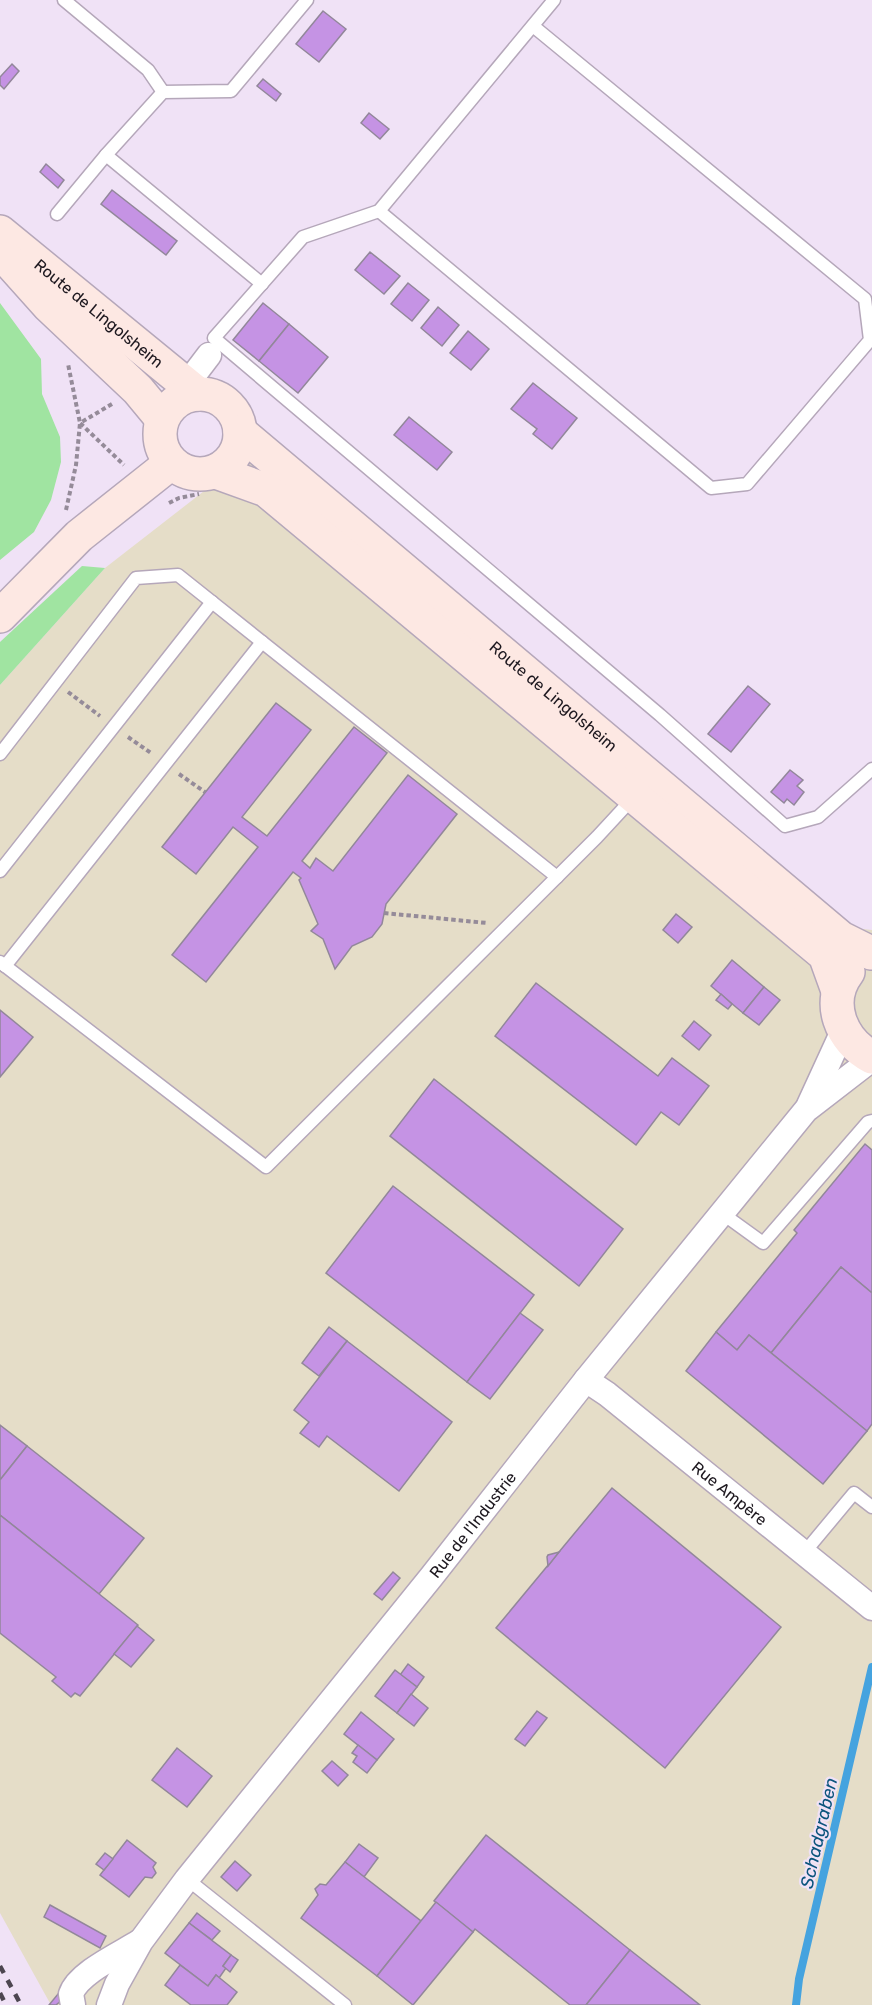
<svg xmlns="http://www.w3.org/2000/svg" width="872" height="2005" font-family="Rubik,sans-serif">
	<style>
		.industrial { fill: #e5ddc8 }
		.green { fill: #a0e4a1 }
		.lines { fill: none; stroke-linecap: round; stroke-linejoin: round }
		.stream { stroke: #45a3df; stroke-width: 8 }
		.building { fill: #c593e4; stroke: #92879a; stroke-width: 1.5 }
		.lane-casing { stroke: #b5a7ba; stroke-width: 15 }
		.street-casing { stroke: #b5a7ba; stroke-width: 27 }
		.secondary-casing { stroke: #b5a7ba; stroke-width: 36 }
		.path { stroke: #958b99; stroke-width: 4; stroke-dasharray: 4.5 3; stroke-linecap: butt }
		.lane { stroke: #fff; stroke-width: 12 }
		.street { stroke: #fff; stroke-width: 24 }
		.secondary { stroke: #fde8e3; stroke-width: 33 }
		.rail { stroke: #4d4650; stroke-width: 4.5; stroke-dasharray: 8 8; stroke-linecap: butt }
		.labels { text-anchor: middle; stroke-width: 4.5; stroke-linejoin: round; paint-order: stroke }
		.street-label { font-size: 16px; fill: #1d181f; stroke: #f0e2f6 }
		.water-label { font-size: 18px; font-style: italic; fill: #0b547c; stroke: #f0e2f6 }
	</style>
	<rect width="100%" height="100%" fill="#f0e2f6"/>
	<path class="industrial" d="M271,439l583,489 18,2v1075h-821l-51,-92v-1228l105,-117z"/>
	<g class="green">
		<path d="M0,303l41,56 1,35 18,43 1,25 -10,38 -17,32 -34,28z"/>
		<path d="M82,566l23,2 -105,117v-43z"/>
	</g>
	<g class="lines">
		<path class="stream" d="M796,2005l3,-26 73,-312"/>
	</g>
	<g class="building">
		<path d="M323,11l23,18 -27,33 -23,-18z"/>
		<path d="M12,64l7,7 -15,18 -4,-4v-8z"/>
		<path d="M263,79l18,15 -5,7 -19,-15z"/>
		<path d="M369,113l20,16 -9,10 -19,-16z"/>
		<path d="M46,164l18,16 -6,8 -18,-16z"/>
		<path d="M112,190l65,51 -11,14 -65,-51z"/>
		<path d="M370,252l30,24 -16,18 -29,-24z"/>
		<path d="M408,283l21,17 -17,21 -21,-17z"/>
		<path d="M263,303l26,21 -30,37 -26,-21z"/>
		<path d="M438,307l21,18 -17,21 -21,-18z"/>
		<path d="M289,324l39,33 -30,36 -39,-32z"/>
		<path d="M468,331l21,18 -18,21 -21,-17z"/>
		<path d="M533,383l44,35 -25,31 -19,-15 4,-5 -26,-20z"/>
		<path d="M409,417l43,35 -15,18 -43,-35z"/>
		<path d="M748,686l22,18 -39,48 -23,-18z"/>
		<path d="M276,703l35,27 -69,87 25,19 87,-109 33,26 -85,108 8,7 6,-10 17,13 75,-96 49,39 -71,90 -4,20 -10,13 -20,9 -17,23 -12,-30 -12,-8 7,-7 -19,-44 2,-2 -8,-6 -87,110 -34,-27 86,-108 -25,-20 -37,47 -34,-27z"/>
		<path d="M790,770l13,10 -6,6 7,6 -10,13 -7,-6 -3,4 -13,-11z"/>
		<path d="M676,914l16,13 -14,16 -15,-13z"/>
		<path d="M732,960l32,27 -21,26 -32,-27z"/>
		<path d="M536,983l122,93 14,-18 37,28 -30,39 -18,-13 -25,33 -141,-109z"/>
		<path d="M764,987l16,13 -21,25 -16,-12z"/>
		<path d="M721,994l11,10 -4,5 -12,-9z"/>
		<path d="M0,1010l33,27 -33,40z"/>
		<path d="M694,1021l17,14 -12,15 -17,-14z"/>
		<path d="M434,1079l189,150 -44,57 -189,-150z"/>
		<path d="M865,1144l7,6v143l-31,-26 -70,86 -22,-18 -12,15 -21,-18 81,-99 -3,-3z"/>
		<path d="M393,1186l141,109 -67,87 -141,-109z"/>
		<path d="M841,1267l31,26v131l-5,7 -96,-78z"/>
		<path d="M520,1313l23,17 -53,69 -23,-17z"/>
		<path d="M329,1327l18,14 -28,35 -17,-13z"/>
		<path d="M716,1332l21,18 12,-15 118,96 -44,53 -137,-113z"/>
		<path d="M347,1341l105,81 -53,69 -72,-55 -8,11 -19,-14 9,-11 -15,-12z"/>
		<path d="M0,1425l27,21 -27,34z"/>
		<path d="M27,1446l117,92 -45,56 -99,-79v-35z"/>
		<path d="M612,1488l169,139 -116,141 -169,-140z"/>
		<path d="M0,1515l138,110 -58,71 -5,-3 -4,4 -19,-16 4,-4 -56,-44z"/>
		<path d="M559,1552l-11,14 -1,-9 1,-2z"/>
		<path d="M393,1572l7,6 -18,22 -8,-6z"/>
		<path d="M137,1626l17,14 -23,27 -17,-13z"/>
		<path d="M408,1664l16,13 -7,10 -17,-12z"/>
		<path d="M395,1670l22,17 -20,26 -22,-17z"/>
		<path d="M411,1694l17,14 -14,18 -17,-13z"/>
		<path d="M537,1711l10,7 -22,28 -10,-7z"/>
		<path d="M361,1712l33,27 -17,21 -33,-26z"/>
		<path d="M358,1745l19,15 -10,13 -14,-11 4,-6 -5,-3z"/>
		<path d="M177,1748l35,28 -25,31 -35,-27z"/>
		<path d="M332,1761l16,14 -10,11 -16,-15z"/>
		<path d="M486,1835l144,115 -44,55h-16l-95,-76 -2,3 -39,-31z"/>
		<path d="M127,1840l29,23 -3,4 3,6 -4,5 -7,-1 -16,20 -29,-22z"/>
		<path d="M359,1844l19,14 -14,19 -19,-15z"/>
		<path d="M105,1853l8,6 -9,11 -8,-6z"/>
		<path d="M235,1861l16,14 -14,16 -16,-14z"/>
		<path d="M345,1862l76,59 -44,55 -76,-58 17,-23 -3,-6 5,-5 6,1z"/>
		<path d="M436,1902l37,30 -60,73 -36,-29z"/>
		<path d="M50,1905l56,31 -6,12 -56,-31z"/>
		<path d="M197,1913l23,18 -8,9 -23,-17z"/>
		<path d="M189,1923l42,32 -8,11 3,2 -7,10 -3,-3 -8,11 -43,-33z"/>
		<path d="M630,1950l70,55h-114z"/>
		<path d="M231,1955l7,5 -8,12 -7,-6z"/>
		<path d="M180,1965l28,21 8,-11 21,17 -10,13h-36l-26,-20z"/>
		<path d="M58,1994l5,5 -7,6h-7z"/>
	</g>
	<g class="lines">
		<defs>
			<g id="lane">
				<path d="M64,0l84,70 15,22"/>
				<path d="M554,0l-175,211 -76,26 -89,101 446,377 125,111 33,-9 54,-48"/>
				<path d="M379,211l332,277 36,-4 123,-144 -5,-41 -332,-273"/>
				<path d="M57,214l49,-59"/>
				<path d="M262,284l-156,-129 57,-63 68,-1 76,-91"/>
				<path d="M0,754l136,-176 42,-3 379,302"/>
				<path d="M0,871l212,-269"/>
				<path d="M0,962l266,205 331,-330 37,-40"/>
				<path d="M5,966l257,-324"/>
				<path d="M723,1214l40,29 105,-121 4,-1"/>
				<path d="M804,1553l50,-60 18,14"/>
				<path d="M187,1879l158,126"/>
			</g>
			<g id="street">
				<path d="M187,384l22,-29"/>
				<path d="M809,1105l34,-74"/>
				<path id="s1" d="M586,1380l21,14 265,214"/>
				<path d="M73,2005l-2,-11c7,-21 49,-40 68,-52"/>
				<path id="s2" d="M109,2005l8,-21 24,-43 46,-62 245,-303 154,-196 220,-270 66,-51"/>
			</g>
			<g id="secondary">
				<path id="s3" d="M0,232l198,162"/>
				<path d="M7,259l42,47 89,84 24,29"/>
				<circle cx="200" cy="434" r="40"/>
				<path id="s4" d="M240,432l601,506 30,15"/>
				<path d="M216,472l50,18 559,465 13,36"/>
				<path d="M0,616l79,-80 92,-73"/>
				<path d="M848,972c-23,30 -7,69 24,85"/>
			</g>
		</defs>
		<use href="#lane" class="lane-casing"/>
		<use href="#street" class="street-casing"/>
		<use href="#secondary" class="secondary-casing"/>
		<g class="path">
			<path d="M226,388l17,12 2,5"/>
			<path d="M112,404l-32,19 44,42"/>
			<path d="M169,503l10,-5 20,-4"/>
			<path d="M66,510l10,-45 4,-42 -12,-59"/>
			<path d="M68,692l32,24"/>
			<path d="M128,737l23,16"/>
			<path d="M179,774l26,18"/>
			<path d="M384,913l103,10"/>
		</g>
		<use href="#lane" class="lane"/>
		<use href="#street" class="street"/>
		<use href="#secondary" class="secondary"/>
		<g class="rail">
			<path d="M0,1966l21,39"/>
			<path d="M0,1993l6,12"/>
		</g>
	</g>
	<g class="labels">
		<g class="street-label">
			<text dy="6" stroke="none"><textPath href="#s3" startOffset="128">Route de Lingolsheim</textPath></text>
			<text dy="6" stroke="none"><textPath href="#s4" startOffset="410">Route de Lingolsheim</textPath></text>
			<text dy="6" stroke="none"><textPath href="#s1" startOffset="183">Rue Ampère</textPath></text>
			<text dy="6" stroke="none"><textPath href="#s2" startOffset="604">Rue de l'Industrie</textPath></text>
		</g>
		<g class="water-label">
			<text transform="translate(819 1833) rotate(-77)" y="6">Schadgraben</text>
		</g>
	</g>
</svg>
